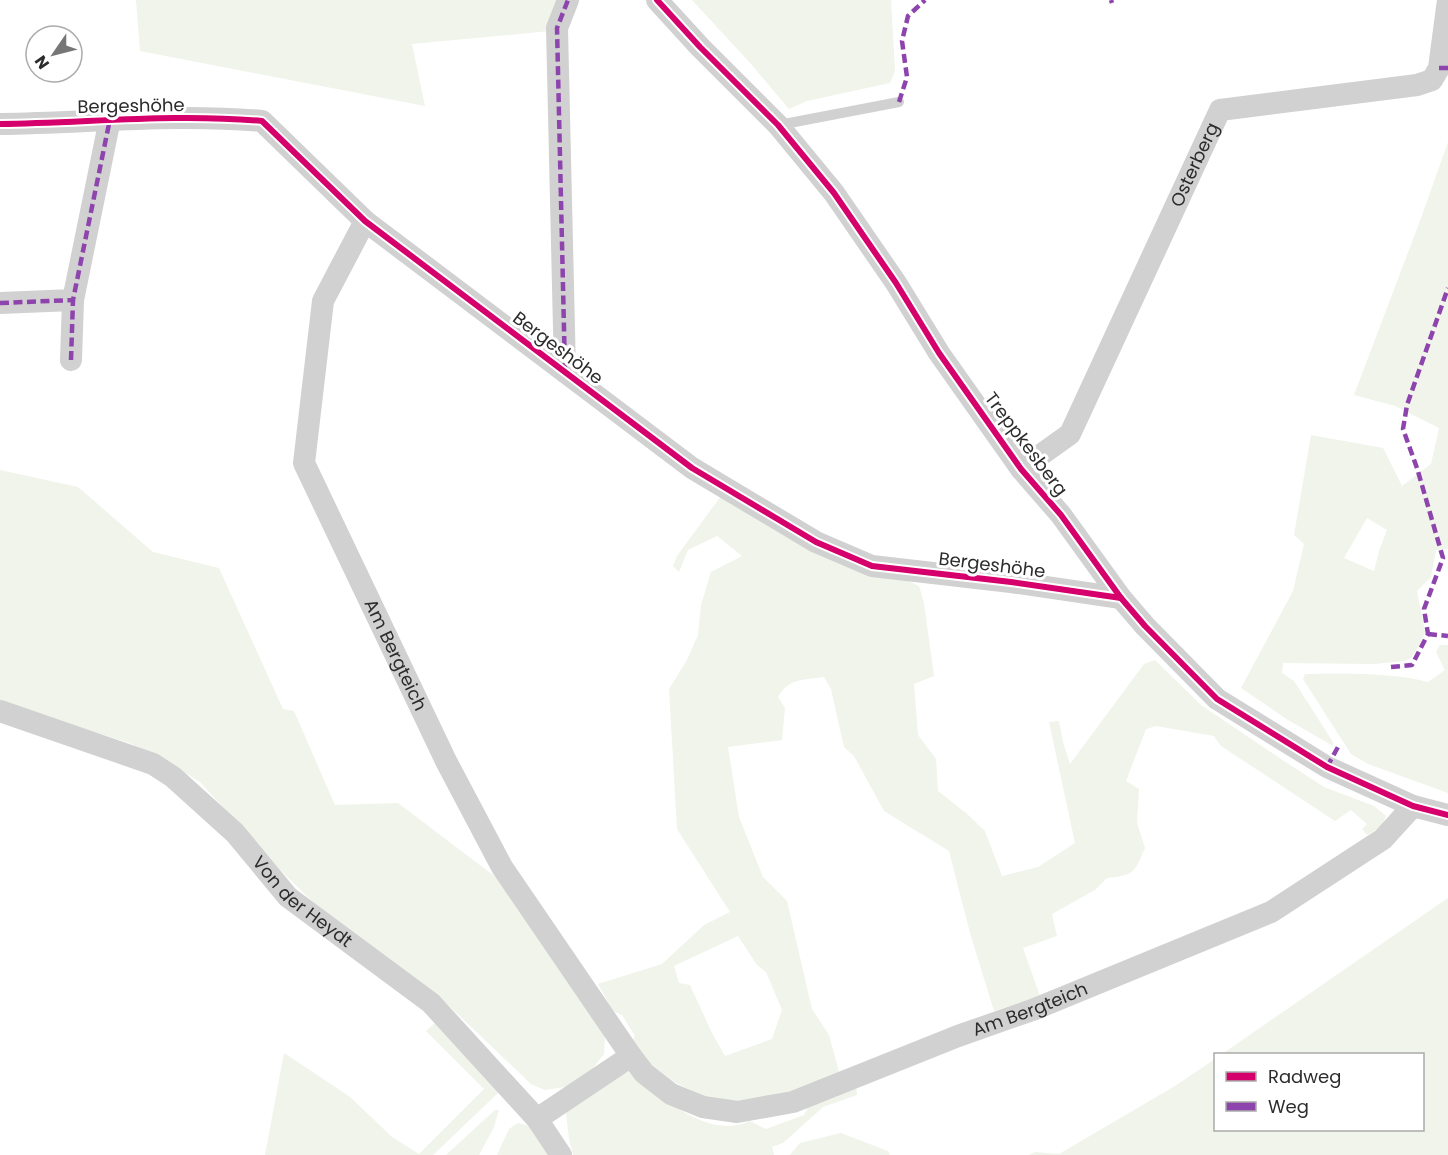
<svg xmlns="http://www.w3.org/2000/svg" width="1448" height="1155" font-family="Poppins,sans-serif">
	<style>
		.green { fill: #f0f4ea; fill-rule: evenodd }
		.lines { fill: none; stroke-linecap: round; stroke-linejoin: round }
		.lane { stroke: #d1d1d1; stroke-width: 10 }
		.street { stroke: #d1d1d1; stroke-width: 22 }
		.quiet { stroke: #8e44ad; stroke-width: 4.5; stroke-dasharray: 9 4.5; stroke-linecap: butt }
		.cycleway-casing { stroke: #fff; stroke-width: 10 }
		.cycleway { stroke: #d6006c; stroke-width: 6 }
		.labels { text-anchor: middle; stroke-width: 6; stroke-linejoin: round; paint-order: stroke }
		.street-label { font-size: 18px; fill: #2c2c2c; stroke: #fff }
	</style>
	<rect width="100%" height="100%" fill="#fff"/>
	<g class="green">
		<path d="M136,0h424l-10,31 -138,13 13,62 -285,-55z"/>
		<path d="M692,0h199l4,71 -5,12 -83,18 -18,8 -38,-45z"/>
		<path d="M1448,142v407l-12,1 -5,27 -14,14 8,41 -4,11 -10,15 -7,3 -29,3 -92,-1 -1,10 12,8 39,61v4l-45,-26 -47,-32 52,-97 11,-47 -10,-9 17,-100 72,13 19,38 29,-22 8,-36 -44,-22 -41,-11 66,-174zM1367,518l20,12 -8,21 -5,20 -30,-13z"/>
		<path d="M0,470l78,17 75,65 66,16 64,141 11,2 41,94 63,-2 99,75 108,156 -1,20 -15,19 -24,14 -20,3 -14,-6 -86,-82 -132,-100 -38,-37 -75,-83 -44,-27 -27,-12 -72,-23 -57,-14z"/>
		<path d="M721,496l198,90 5,17 10,73 -20,8 4,51 18,24 2,32 28,22 19,18 17,45 36,-9 37,-24 -26,-121 10,-1 4,21 7,22 74,-100 11,-4 46,45 80,54 43,28 50,19 12,10 -5,11 -14,8 -5,-6 5,-5 -16,-14 -16,11 -114,-75 -7,-10 -58,-10 -10,3 -20,52 13,8 -2,34 8,25c-11,25 -10,27 -38,30l-12,12 -43,24 5,22 -34,12 17,48 -46,15 -24,-78 -21,-82 -65,-40 -30,-55 -10,-9 -13,-58 -7,-12c-21,3 -35,1 -46,20l7,11 -3,32 -54,7 11,70 24,60 24,24 25,108 17,26 10,37 -52,22 -49,7 -27,-2 -35,-16 -31,-23 -15,-15 5,-9 -13,-21 -9,-4 -15,-27 64,-20 42,-39 26,-13 -53,-83 -8,-140 18,-29 11,-25 3,-30 10,-33 31,-16 -25,-20 -29,14 -9,22 -6,-6 4,-10zM738,936l19,29 9,7 16,38 -10,29 -47,17 -13,-23 -22,-48 -11,-2 -5,-17z"/>
		<path d="M1440,645h8v148l-80,-29 -17,-10 -48,-75 2,-5c42,0 82,-2 123,8l17,-12 -9,-18z"/>
		<path d="M1448,898v257h-419l6,-3 24,2 116,-68 40,-27 1,71h206v-76h-200z"/>
		<path d="M435,1023l64,69 -66,63h-168l19,-102 66,44 42,40 27,17 65,-65 -58,-58z"/>
		<path d="M628,1072c34,23 78,69 122,49l16,8 38,-14 5,-10 47,-20 1,10 -34,12 -40,36 -11,4 2,8h-201l-4,-16 -3,-26c18,-18 36,-35 62,-41z"/>
		<path d="M495,1110h4l-5,17 -15,28h-33z"/>
		<path d="M518,1123l12,3 20,29h-53l12,-26z"/>
		<path d="M841,1133l47,18 2,4h-100l10,-12z"/>
	</g>
	<g class="lines">
		<path class="lane" d="M779,125l120,-23"/>
		<g class="street">
			<path d="M657,0l43,47 78,78 56,68 62,90 43,70 82,116 40,46 60,83 24,28 72,73 110,68 86,39 35,9"/>
			<path d="M0,124c87,-1 175,-11 262,-3l103,100 327,247 124,74 56,24 139,16 110,16"/>
			<path id="s1" d="M365,221l-42,80 -19,162 142,298 56,106 129,189 -94,63"/>
			<path d="M0,303l73,-3 37,-181"/>
			<path d="M71,360l2,-60"/>
			<path d="M565,372l-8,-344 11,-28"/>
			<path id="s2" d="M1021,469l49,-35 150,-324 197,-25 15,-5 7,-12 9,-68"/>
			<path id="s3" d="M0,711l153,53 20,13 62,56 53,64 143,106 106,116 24,36"/>
			<path id="s4" d="M631,1056l13,17 27,21 32,13 34,5 56,-10 165,-66 77,-27 236,-97 112,-73 30,-33"/>
		</g>
		<g class="quiet">
			<path d="M1111,0l1,3"/>
			<path d="M1439,68h9"/>
			<path d="M899,102l8,-25 -5,-36 6,-25 17,-16"/>
			<path d="M0,303l73,-3 37,-181"/>
			<path d="M71,360l2,-60"/>
			<path d="M565,372l-8,-344 11,-28"/>
			<path d="M1428,634l20,2"/>
			<path d="M1391,667l21,-2 16,-31 -4,-25 19,-51 -26,-90 -14,-39 4,-24 41,-117"/>
			<path d="M1327,767l11,-20"/>
		</g>
		<defs>
			<g id="cycleway">
				<path d="M657,0l43,47 78,78 56,68 62,90 43,70 82,116 40,46 60,83 24,28 72,73 110,68 86,39 35,9"/>
				<path d="M0,124c87,-1 175,-11 262,-3l103,100 327,247 124,74 56,24 139,16 110,16"/>
			</g>
		</defs>
		<use href="#cycleway" class="cycleway-casing"/>
		<use href="#cycleway" class="cycleway"/>
	</g>
	<g class="labels">
		<g class="street-label">
			<text transform="translate(131 106) rotate(-1)" y="6">Bergeshöhe</text>
			<text dy="6" stroke="none"><textPath href="#s2" startOffset="357">Osterberg</textPath></text>
			<text transform="translate(558 348) rotate(37)" y="6">Bergeshöhe</text>
			<text transform="translate(1026 444) rotate(53)" y="6">Treppkesberg</text>
			<text transform="translate(992 565) rotate(7)" y="6">Bergeshöhe</text>
			<text dy="6" stroke="none"><textPath href="#s1" startOffset="466">Am Bergteich</textPath></text>
			<text dy="6" stroke="none"><textPath href="#s3" startOffset="366">Von der Heydt</textPath></text>
			<text dy="6" stroke="none"><textPath href="#s4" startOffset="436">Am Bergteich</textPath></text>
		</g>
	</g>
	<rect x="1214" y="1053" width="210" height="78" fill="#ffffff" stroke="#ababab" stroke-width="1.5"/>
	<rect x="1226" y="1072" width="30" height="9" fill="#d6006c" stroke="#ababab" stroke-width="1.5"/>
	<text x="1268" y="1083" font-size="18" fill="#2c2c2c">Radweg</text>
	<rect x="1226" y="1102" width="30" height="9" fill="#8e44ad" stroke="#ababab" stroke-width="1.5"/>
	<text x="1268" y="1113" font-size="18" fill="#2c2c2c">Weg</text>
	<g transform="translate(54 54) rotate(235)"><circle r="28" fill="#ffffff" stroke="#ababab" stroke-width="1.5"/>
	<path d="M0-4.5L10 22L0 15L-10 22Z" fill="#767676"/>
	<text y="-9" font-size="16" font-weight="bold" text-anchor="middle" fill="#2c2c2c">N</text>
	</g>
</svg>
